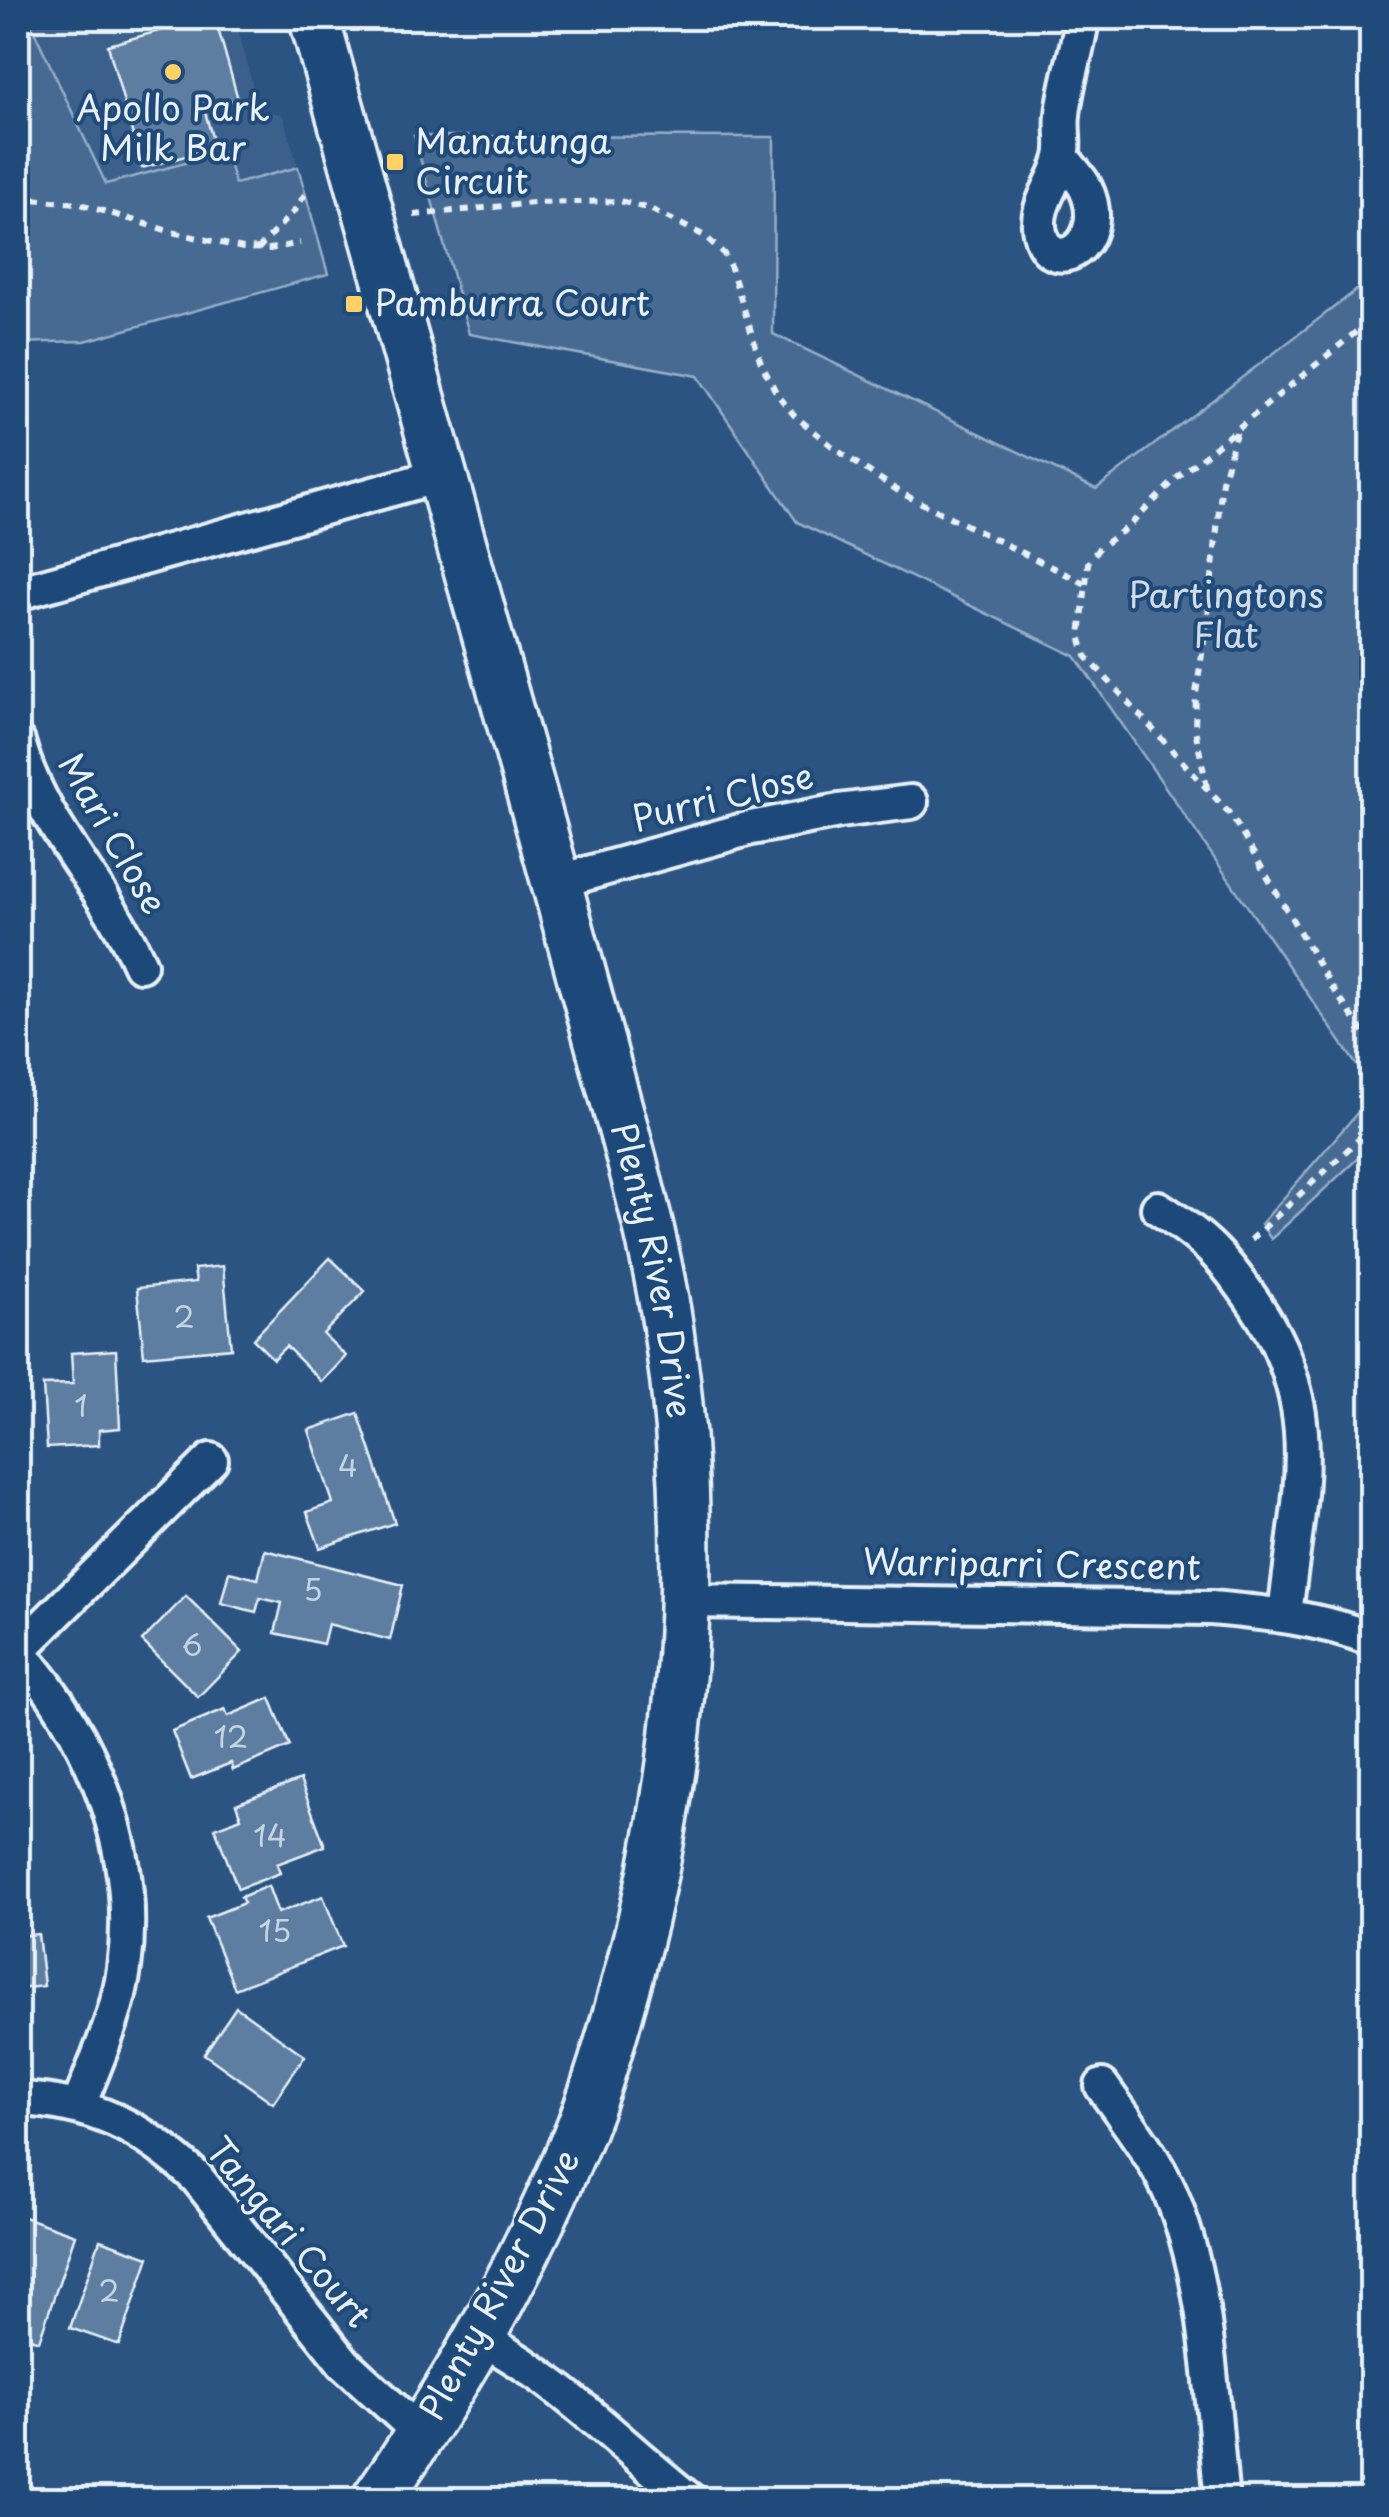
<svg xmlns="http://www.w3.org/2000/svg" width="1389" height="2517" font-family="'Playpen Sans',sans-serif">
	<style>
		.built { fill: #3a608b }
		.green { fill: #476b93; stroke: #98aec6; stroke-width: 2.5 }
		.building { fill: #5d7da1; stroke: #e8f1f8; stroke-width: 2.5 }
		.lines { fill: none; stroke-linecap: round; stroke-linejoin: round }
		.street-casing { stroke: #e8f1f8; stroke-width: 40 }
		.secondary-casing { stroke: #e8f1f8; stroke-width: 55 }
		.path { stroke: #e8f1f8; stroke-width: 6; stroke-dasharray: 8 8; stroke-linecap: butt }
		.street { stroke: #1f4a7a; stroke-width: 32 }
		.secondary { stroke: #1f4a7a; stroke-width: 48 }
		.poi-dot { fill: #ffd166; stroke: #1f4a7a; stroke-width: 4 }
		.labels { text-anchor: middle; stroke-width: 8; stroke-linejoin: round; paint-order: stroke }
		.number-label { font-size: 30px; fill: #c5d4e2 }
		.poi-label { font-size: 35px; fill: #e8f1f8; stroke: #1f4a7a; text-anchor: start }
		.park-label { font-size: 35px; fill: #d0dde9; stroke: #1f4a7a }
		.street-label { font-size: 35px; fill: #e8f1f8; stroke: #1f4a7a }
	</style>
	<rect width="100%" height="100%" fill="#2b5482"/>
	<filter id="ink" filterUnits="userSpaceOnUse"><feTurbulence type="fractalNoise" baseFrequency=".01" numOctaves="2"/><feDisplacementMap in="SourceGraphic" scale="20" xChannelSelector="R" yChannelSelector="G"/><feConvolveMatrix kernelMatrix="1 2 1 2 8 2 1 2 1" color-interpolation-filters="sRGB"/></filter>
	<g filter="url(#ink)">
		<path class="built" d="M38,18h216l2,7 -20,-4 23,88 24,6 15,52 -64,17 -9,-32 -119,33 -78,-166z"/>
		<g class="green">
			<path d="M18,18h10l78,166 120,-32 9,32 63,-17 30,107 -243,67 -67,2z"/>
			<path d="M414,136l360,1 -1,197 323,155 275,-210v807l-296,-430 -278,-134 -99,-146 -229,-42z"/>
			<path d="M1371,1097v49l-100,93 -10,-15z"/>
		</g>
		<g class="building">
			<path d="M206,18h9l23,81 -34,9 11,40 -73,20 -34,-123z"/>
			<path d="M330,1258l35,33 -42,43 23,22 -24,26 -36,-36 -13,13 -20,-20z"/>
			<path d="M223,1266l8,82 -87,8 -7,-68 59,-6 -2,-13z"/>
			<path d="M116,1350l4,78 -21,2v15l-52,3 -4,-63 30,-1 -2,-31z"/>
			<path d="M18,1382h3l9,96 -12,2z"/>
			<path d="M358,1413l37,110 -75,25 -13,-36 26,-9 -24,-73z"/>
			<path d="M265,1550l138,35 -13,55 -62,-16 -5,20 -48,-11 7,-30 -22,-5 -4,14 -35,-9 8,-31 29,7z"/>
			<path d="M186,1596l56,56 -44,45 -56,-56z"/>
			<path d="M270,1698l20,48 -57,24 -2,-7 -40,16 -19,-48 53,-22 3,7z"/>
			<path d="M300,1780l25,66 -48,18 3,9 -42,16 -23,-61 26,-10 -5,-14z"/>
			<path d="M268,1886l10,27 45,-17 20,50 -108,43 -29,-71 38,-15 -3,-6z"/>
			<path d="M38,1934l6,52 -26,3v-53z"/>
			<path d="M236,2007l69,49 -32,47 -69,-49z"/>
			<path d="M18,2215l57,20 -36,106 -21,-7z"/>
			<path d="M100,2240l49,17 -30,88 -49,-17z"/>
		</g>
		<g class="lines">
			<defs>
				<g id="street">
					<path d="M1063,158c7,10 18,20 23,31 25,55 -35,91 -46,44 -6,-26 14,-47 21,-72 5,-14 0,-31 2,-46 3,-33 15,-64 19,-97"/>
					<path d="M18,593l424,-118"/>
					<path d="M18,742c23,84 88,145 122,223"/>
					<path d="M556,882l195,-54 88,-17 72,-9"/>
					<path d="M1158,1208c48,31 65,49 97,96 72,107 43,191 30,311"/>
					<path d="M687,1601l524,7c56,5 108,10 161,31"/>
					<path d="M1102,2086c23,33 50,67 67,104 41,92 42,209 53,310"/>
					<path d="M18,2099c74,3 125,28 179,79l147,185 78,72"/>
					<path d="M79,2105c17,-44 39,-90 45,-137 16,-113 -31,-234 -106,-317l193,-191"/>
					<path d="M480,2338c80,42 139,106 210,162"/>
				</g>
				<g id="secondary">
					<path id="s1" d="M314,18c71,255 143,511 215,766 27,96 53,193 79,289 23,84 47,168 60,254 33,217 18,435 -39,647 -16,58 -32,117 -56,173 -52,125 -119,242 -197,353"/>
				</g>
			</defs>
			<use href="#street" class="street-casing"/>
			<use href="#secondary" class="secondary-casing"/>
			<g class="path">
				<path d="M18,198l59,5 95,29 71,16 27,1 30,-6"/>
				<path d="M414,215l120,-12 86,-2 30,8 55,27 19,18 7,14 30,95 16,31 18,22 43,35 65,43 183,90 -6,52 6,20 145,159 102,174 39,55"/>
				<path d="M258,249l38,-40 12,-20"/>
				<path d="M1086,584l2,-21 11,-15 29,-21 50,-50 194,-158"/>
				<path d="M1207,787l-12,-58 1,-36 12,-77 14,-135 15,-51"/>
				<path d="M1251,1240l121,-113"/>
			</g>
			<use href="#street" class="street"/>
			<use href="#secondary" class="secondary"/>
		</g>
	</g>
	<g class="poi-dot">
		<circle cx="173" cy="72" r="10"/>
		<rect x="385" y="152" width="20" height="20" rx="5"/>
		<rect x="344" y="294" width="20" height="20" rx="5"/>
	</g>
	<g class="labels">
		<g class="number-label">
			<text x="184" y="1328">2</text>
			<text x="81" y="1417">1</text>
			<text x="348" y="1477">4</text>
			<text x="313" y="1601">5</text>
			<text x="192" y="1656">6</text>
			<text x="231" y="1748">12</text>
			<text x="270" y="1847">14</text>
			<text x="275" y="1942">15</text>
			<text x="109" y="2302">2</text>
		</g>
		<g class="poi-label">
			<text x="173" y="121" text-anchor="middle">Apollo Park<tspan x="173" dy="40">Milk Bar</tspan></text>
			<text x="415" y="154">Manatunga<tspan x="415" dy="40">Circuit</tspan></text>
			<text x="374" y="316">Pamburra Court</text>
		</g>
		<g class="park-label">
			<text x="1226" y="608">Partingtons<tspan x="1226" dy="40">Flat</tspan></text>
		</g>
		<g class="street-label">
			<text transform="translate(723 798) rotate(-14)" y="12">Purri Close</text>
			<text transform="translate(112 834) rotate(60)" y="12">Mari Close</text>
			<text dy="12" stroke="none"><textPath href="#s1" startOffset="1298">Plenty River Drive</textPath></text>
			<text transform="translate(1032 1565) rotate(1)" y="12">Warriparri Crescent</text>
			<text transform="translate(288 2233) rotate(50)" y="12">Tangari Court</text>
			<text transform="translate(500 2285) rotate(-62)" y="12">Plenty River Drive</text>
		</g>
	</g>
	<rect width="1389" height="2517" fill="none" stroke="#1f4a7a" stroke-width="60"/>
	<rect x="30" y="30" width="1329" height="2457" fill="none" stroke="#e8f1f8" stroke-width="4" filter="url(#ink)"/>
</svg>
